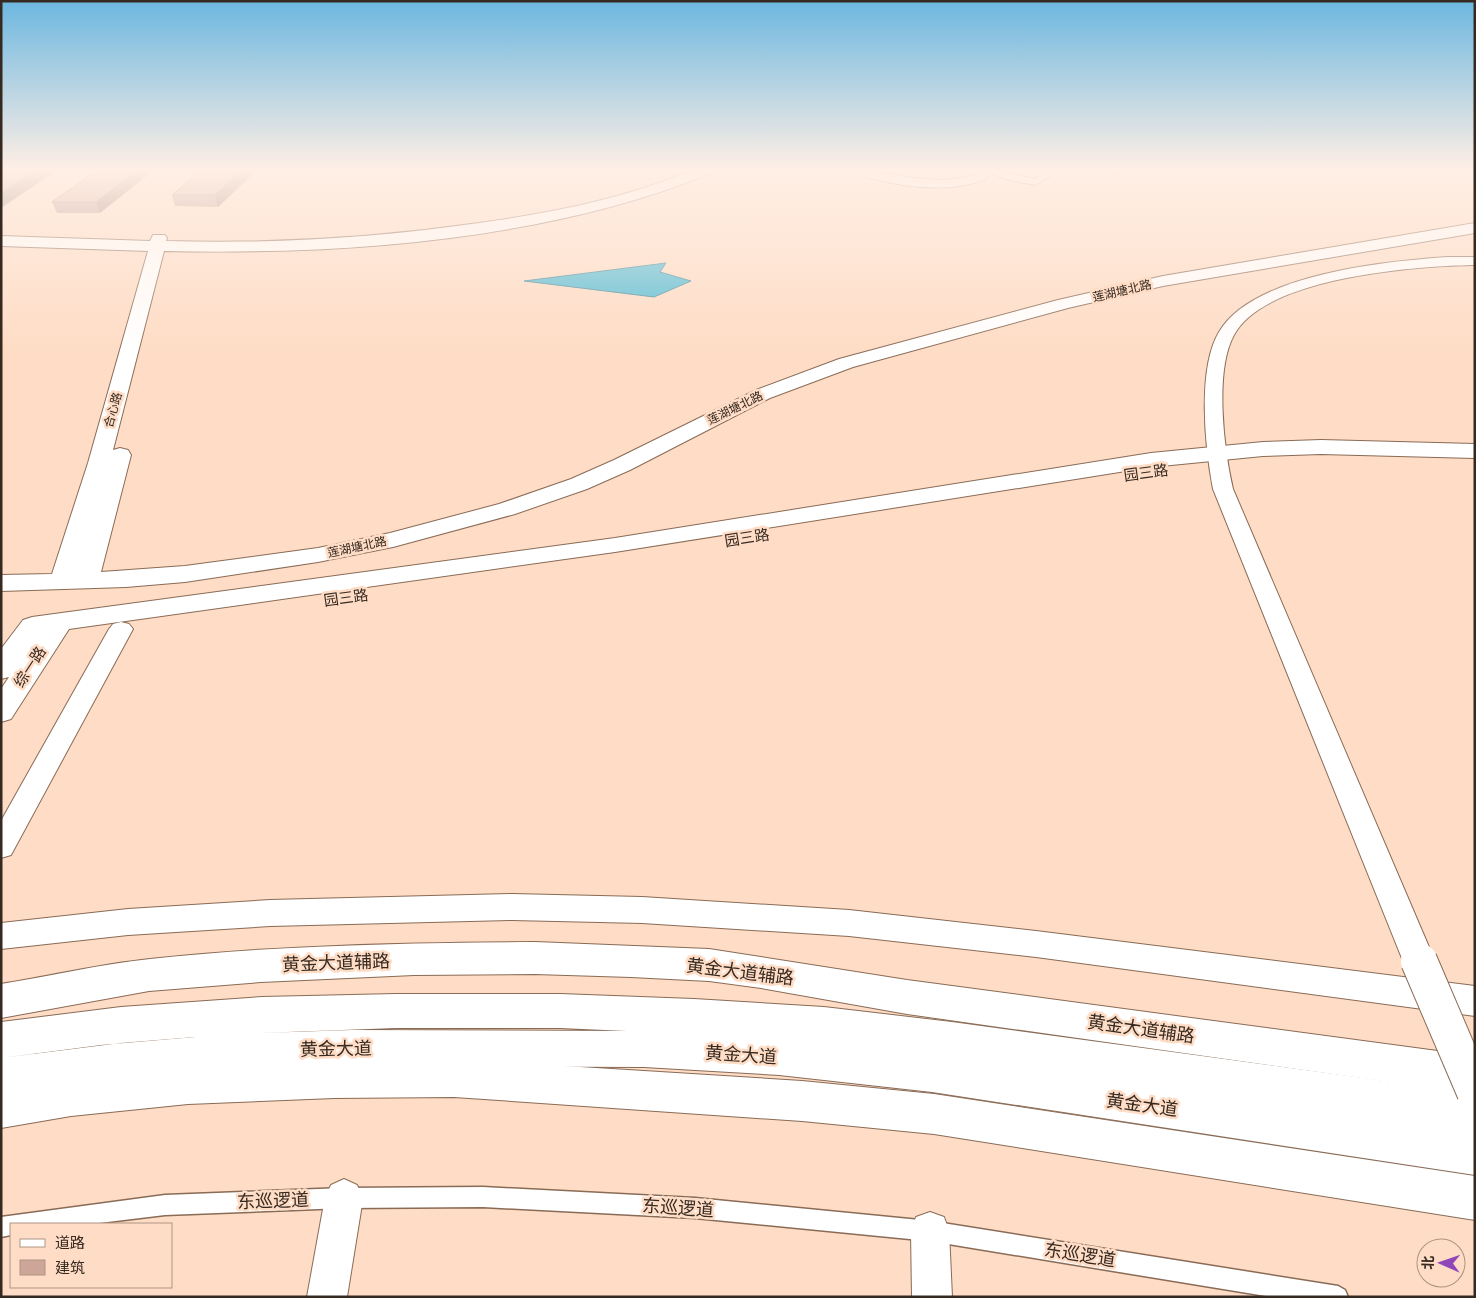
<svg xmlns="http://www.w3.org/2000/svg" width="1476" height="1298" font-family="Arial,'Noto Sans SC',sans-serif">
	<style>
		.water { fill: #52bcd5; stroke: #49909f }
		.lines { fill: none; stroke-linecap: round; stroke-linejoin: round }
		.service-casing { stroke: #896b56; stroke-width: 3 }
		.pedestrian-casing { stroke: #896b56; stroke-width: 2 }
		.minor-casing { stroke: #896b56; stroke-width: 2 }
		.secondary-casing { stroke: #896b56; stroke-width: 2 }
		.primary-casing { stroke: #896b56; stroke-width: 2 }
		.service { fill: #fff; fill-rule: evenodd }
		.pedestrian { fill: #fff; fill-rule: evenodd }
		.minor { fill: #fff; fill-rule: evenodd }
		.secondary { fill: #fff; fill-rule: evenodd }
		.primary { fill: #fff; fill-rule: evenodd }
		.minor-bridge-casing { stroke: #896b56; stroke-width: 38; stroke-linecap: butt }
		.minor-bridge { stroke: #fff; stroke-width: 36 }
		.wall { fill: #b08f84 }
		.shaded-wall { fill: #90746b }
		.building { fill: #cda699; stroke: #90746b }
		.labels { text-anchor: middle; stroke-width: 5; stroke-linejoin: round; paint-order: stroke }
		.far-street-label { font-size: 12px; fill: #352920; stroke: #fedcc5 }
		.street-label { font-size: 15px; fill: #352920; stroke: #fedcc5 }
		.near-street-label { font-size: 18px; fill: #352920; stroke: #fedcc5 }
	</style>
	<rect width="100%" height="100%" fill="#fedcc5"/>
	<path class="water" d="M666,263l-6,9 31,9 -37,16 -130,-16z"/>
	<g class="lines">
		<defs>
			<path id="service" d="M483,1187l212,11 235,23 408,65 7,4 3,7h-76l-342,-56 -235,-23 -212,-11 -139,1 -179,7 -74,9h-80v11l-10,2v-20l164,-22 179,-7z"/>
			<g id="pedestrian">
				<path d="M986,171h14l35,8 12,-8h11l-22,14 -28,-5z"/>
				<path d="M1110,171h17c-4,4 -13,4 -17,0z"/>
			</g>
			<g id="minor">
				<path d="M853,171c42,0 83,18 124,3l1,-3h12l-4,8c-42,16 -89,7 -131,-5z"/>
				<path d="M1448,257h27v8c-59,1 -210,12 -241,70 -20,36 -10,115 -1,154l202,472 -5,10 -11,4 -11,-4 -5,-10 -190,-472c-8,-42 -16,-120 6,-157 34,-58 168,-71 229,-75z"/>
				<path d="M121,622l8,2 4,5 -122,226 -10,3v-37l108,-192 4,-5z"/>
				<path d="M512,894l130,3 207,13 187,21 439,55v30l-439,-59 -187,-21 -207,-13 -130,-3 -242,6 -142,9 -127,14v-26l127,-14 142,-9z"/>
				<path d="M344,1179l13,6 6,13 -16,99h-40l18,-99 6,-13z"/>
				<path d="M930,1212l14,5 5,14 3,66h-40l-1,-66 5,-14z"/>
			</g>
			<g id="secondary">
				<path d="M691,171h20l-2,3c-166,67 -368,81 -545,77l-51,199 7,-2 8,2 3,5 -30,117 84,-6 133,-18 72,-15 109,-29 72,-25 43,-19 142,-70 83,-31 219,-59 105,-24 312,-53v10l-312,53 -95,22 -215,59 -83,31 -140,72 -43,19 -72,25 -122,33 -75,15 -133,20 -59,5 -125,4v-16l51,-1 36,-111 60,-212 -147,-5v-10l149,5 3,-6h12l2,3 -1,3c105,3 209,-3 313,-18 72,-10 144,-24 212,-52z"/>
				<path d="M1321,440l154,4v14l-154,-4 -58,2 -112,11 -536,85 -546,77 -58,90 -10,3v-33l8,-12 -8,2v-30l22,-29 9,-3 583,-79 536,-85 112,-11z"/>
				<path d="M535,942l174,7 198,31 568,76v38l-568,-80 -146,-26 -52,-7 -78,-4 -96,-3 -121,1 -153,7 -112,9 -148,27v-34c50,-8 99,-20 149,-25 128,-14 257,-16 385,-17z"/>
				<path d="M454,1059l348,22 132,13 541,82v44l-541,-86 -132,-13 -348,-24 -120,1 -146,6 -117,12 -70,12v-40c62,-9 125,-18 188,-22 88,-6 177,-6 265,-7z"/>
			</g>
			<path id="primary" d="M396,994h164l134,5 130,8 128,15 523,71v40l-9,-1 9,1v42l-543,-83 -153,-17 -135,-8 -292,-1 -124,4 -127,13 -100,13v-38l100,-13 106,-9 -86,7 -120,15v-36l120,-15 141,-10zM396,1028h164l67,3 -275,-1 -119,4z"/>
		</defs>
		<use href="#service" class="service-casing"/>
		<use href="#pedestrian" class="pedestrian-casing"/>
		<use href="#minor" class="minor-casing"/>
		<use href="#secondary" class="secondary-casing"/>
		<use href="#primary" class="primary-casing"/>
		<use href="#service" class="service"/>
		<use href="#pedestrian" class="pedestrian"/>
		<use href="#minor" class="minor"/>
		<use href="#secondary" class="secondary"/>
		<use href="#primary" class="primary"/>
		<defs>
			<path id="minor-bridge" d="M1419,961l56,131"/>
		</defs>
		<use href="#minor-bridge" class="minor-bridge-casing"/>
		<use href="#minor-bridge" class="minor-bridge"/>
	</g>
	<g class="wall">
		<path d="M96,171l4,42h-43l-5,-11z"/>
		<path d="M200,171h56l-38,36 -43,-1 -3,-11z"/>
	</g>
	<g class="shaded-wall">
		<path d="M34,171h22l-55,37v-15z"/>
		<path d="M136,171h17l-53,42 -4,-11z"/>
		<path d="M241,171h15l-38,36 -3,-12z"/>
	</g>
	<g class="building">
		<path d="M1,171h33l-33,22z"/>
		<path d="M96,171h40l-40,31h-44z"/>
		<path d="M200,171h41l-26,24h-43z"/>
	</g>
	<linearGradient id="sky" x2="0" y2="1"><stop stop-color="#6cb7e0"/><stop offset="0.48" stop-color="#ffefe5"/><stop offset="1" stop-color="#ffefe5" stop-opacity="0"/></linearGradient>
	<rect width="1476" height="353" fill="url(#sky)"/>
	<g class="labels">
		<g class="far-street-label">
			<text transform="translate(1122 291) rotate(-13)" y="4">莲湖塘北路</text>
			<text transform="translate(735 408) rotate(-26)" y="4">莲湖塘北路</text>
			<text transform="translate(113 410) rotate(-74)" y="4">合心路</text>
			<text transform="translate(357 547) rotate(-12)" y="4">莲湖塘北路</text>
		</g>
		<g class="street-label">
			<text transform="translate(1146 473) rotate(-8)" y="5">园三路</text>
			<text transform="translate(747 538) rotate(-9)" y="5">园三路</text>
			<text transform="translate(346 598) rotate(-8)" y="5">园三路</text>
			<text transform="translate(30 667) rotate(-57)" y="5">综一路</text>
		</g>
		<g class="near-street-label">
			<text transform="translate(336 963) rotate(-2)" y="6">黄金大道辅路</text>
			<text transform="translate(740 972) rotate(7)" y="6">黄金大道辅路</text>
			<text transform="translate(1141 1029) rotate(8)" y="6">黄金大道辅路</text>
			<text transform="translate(336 1049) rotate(-1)" y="6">黄金大道</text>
			<text transform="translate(741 1055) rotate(4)" y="6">黄金大道</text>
			<text transform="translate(1142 1105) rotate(8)" y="6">黄金大道</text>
			<text transform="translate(273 1201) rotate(-2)" y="6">东巡逻道</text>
			<text transform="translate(678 1208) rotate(4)" y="6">东巡逻道</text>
			<text transform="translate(1080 1255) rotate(9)" y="6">东巡逻道</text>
		</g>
	</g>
	<rect width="1476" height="1298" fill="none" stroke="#352920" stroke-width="5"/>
	<rect x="10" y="1223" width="162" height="65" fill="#fedcc5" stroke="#ae9483"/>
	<rect x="20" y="1239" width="25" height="8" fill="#ffffff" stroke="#ae9483"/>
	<text x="55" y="1248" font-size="15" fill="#352920">道路</text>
	<rect x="20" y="1260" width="25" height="15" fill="#cda699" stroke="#ae9483"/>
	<text x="55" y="1273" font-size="15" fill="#352920">建筑</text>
	<g transform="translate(1441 1263) rotate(272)"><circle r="24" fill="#fedcc5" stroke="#ae9483"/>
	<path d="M0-4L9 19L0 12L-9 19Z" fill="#8f46b9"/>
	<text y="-8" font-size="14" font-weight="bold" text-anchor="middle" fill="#352920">北</text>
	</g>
</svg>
